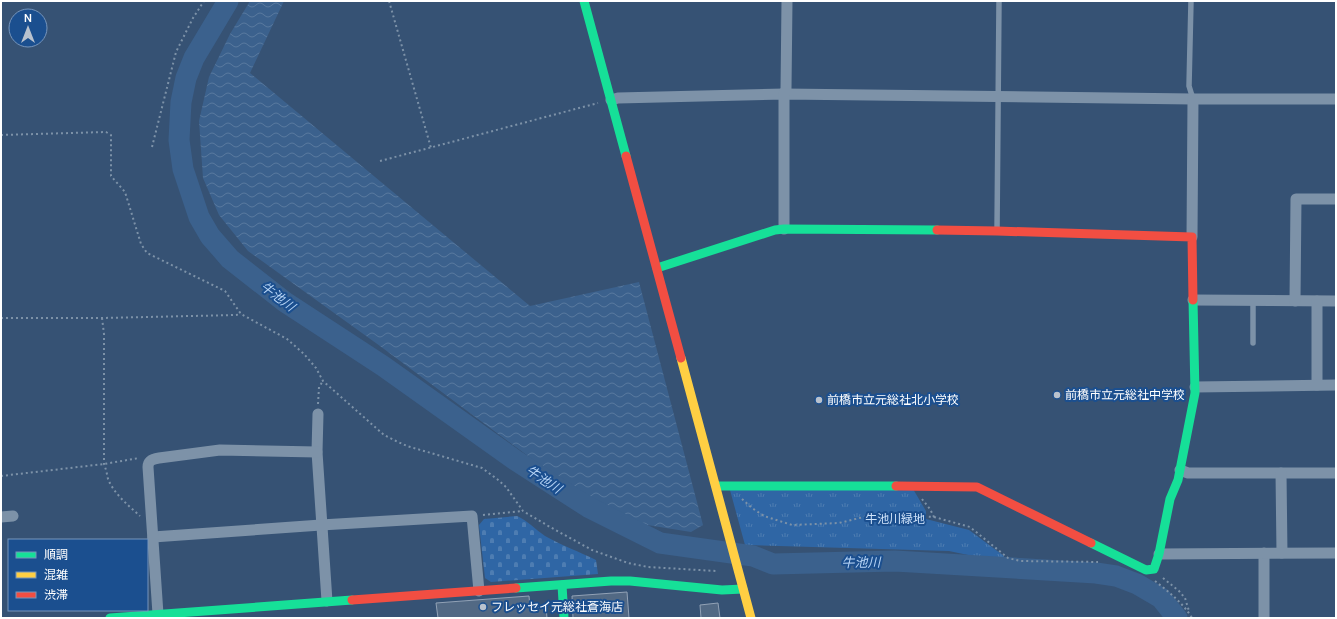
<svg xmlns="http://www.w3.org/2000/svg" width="1337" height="619" font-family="Manrope,'Noto Sans JP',sans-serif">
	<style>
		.grass { fill: url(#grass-tufts) }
		.cemetery { fill: url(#cemetery-stones) }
		.water { fill: url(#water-waves) }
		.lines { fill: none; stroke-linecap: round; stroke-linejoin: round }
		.river { stroke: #3b618d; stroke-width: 21 }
		.building { fill: #526984; stroke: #92a2b6 }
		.path { stroke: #7d92a8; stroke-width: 2; stroke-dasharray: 2 3; stroke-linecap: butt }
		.lane { stroke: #7d92a8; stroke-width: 5.5 }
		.street { stroke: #7d92a8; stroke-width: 11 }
		.fast { stroke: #16e098; stroke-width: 9 }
		.slow { stroke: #ffcf43; stroke-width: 9 }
		.jam { stroke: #f24e42; stroke-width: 9 }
		.poi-dot { fill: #b9c2ce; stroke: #1b4f8f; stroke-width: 1.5 }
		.labels { text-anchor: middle; stroke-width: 4; stroke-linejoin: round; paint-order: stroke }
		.poi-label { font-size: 12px; fill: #fff; stroke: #1b4f8f; text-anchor: start }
		.park-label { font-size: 12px; fill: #cfe3fa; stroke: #1b4f8f }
		.water-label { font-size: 13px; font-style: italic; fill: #b5d3f5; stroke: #1b4f8f }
	</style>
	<defs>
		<pattern id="grass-tufts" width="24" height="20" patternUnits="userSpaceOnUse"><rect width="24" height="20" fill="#2f66a5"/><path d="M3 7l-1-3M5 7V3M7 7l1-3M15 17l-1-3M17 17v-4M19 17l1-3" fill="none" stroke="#4e7db2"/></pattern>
		<pattern id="cemetery-stones" width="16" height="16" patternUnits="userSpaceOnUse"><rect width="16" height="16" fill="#2f66a5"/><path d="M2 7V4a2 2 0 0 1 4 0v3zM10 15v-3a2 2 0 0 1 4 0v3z" fill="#4e7db2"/></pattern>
		<pattern id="water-waves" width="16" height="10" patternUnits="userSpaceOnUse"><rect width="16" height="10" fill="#3b618d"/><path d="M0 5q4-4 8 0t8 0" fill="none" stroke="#58799e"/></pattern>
	</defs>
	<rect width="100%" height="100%" fill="#365274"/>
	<path class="grass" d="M913,489l13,22v8l43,11 35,26 -2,5 -10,-1 -43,-9 -204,-6 -15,-55z"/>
	<path class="cemetery" d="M517,516c11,5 18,13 28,20 16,9 35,16 51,24l2,14 -107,8 -6,-4 -6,-53 5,-6z"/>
	<path class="water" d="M250,1h34l-34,72 280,233 109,-24 64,243 -12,7 -50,-8 -51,-25 -58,-40 -152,-113 -132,-95 -29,-36 -16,-37 -4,-57 10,-44 21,-43z"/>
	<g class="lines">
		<path class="river" d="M228,1l-34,57 -8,20 -5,24 -2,38 4,29 16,48 11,19 20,23 55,43 98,64 132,94 73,47 72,36 93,13 20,8 122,-3 201,12 20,3 21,8 24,14 16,20"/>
	</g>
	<g class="building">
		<path d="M627,592l2,26h-56l-1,-22z"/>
		<path d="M529,596l1,12 16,-1 1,11h-109l-2,-15z"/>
		<path d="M718,603l2,15h-19l-1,-13z"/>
	</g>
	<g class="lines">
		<g class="path">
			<path d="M389,1l42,147"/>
			<path d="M1,135l105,-3 5,3v41l14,16 16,52 6,9 78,38 16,23 46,25 17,15 12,14 7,13 61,54 12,6 11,5 75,22 15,11 9,8 17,24 27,16 42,23 36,13 20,4 68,4"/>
			<path d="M152,147l24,-95 17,-34 11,-17"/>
			<path d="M380,161l218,-58"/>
			<path d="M1,318h101l134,-3 5,-1"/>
			<path d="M102,318l2,16v130c2,5 3,10 4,15 6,15 21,27 32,37"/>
			<path d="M318,404l1,-17 4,-6"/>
			<path d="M1,476l103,-12 35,-6"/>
			<path d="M742,499l10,9 12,8 28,9 47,-2 29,-7h51l15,1 -4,-8 -8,-10"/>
			<path d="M483,515l40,-4"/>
			<path d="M934,517l36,10 38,31 12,3 78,1"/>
			<path d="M1163,578l16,13 6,7 4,13"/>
			<path d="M1155,581c14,11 28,22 37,37"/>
		</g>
		<g class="lane">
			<path d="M1191,1l-2,85 4,13"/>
			<path d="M997,231l2,-230"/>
			<path d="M1253,300v43"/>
		</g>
		<g class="street">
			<path d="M611,100l7,-2 166,-4 409,5h143"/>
			<path d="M784,229v-135l2,-5 1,-88"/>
			<path d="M1192,237l1,-138"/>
			<path d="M1193,300l143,1"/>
			<path d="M1295,301l1,-102h40"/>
			<path d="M1317,385v-84"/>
			<path d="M1195,387l141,-2"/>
			<path d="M318,414l-1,38 10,149"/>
			<path d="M1180,470l8,3h148"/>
			<path d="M1281,473l1,80"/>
			<path d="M1,517l12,-1"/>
			<path d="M153,537l168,-12 151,-9 7,75"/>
			<path d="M1264,553v65"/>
			<path d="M1159,554l177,-1"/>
			<path d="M158,614l-10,-147c0,-6 4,-8 11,-9l61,-8 97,2"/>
		</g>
		<g class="fast">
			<path d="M584,1l42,155"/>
			<path d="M657,268l118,-38 9,-1 153,1"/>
			<path d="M716,486h180"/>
			<path d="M1091,543l55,27 8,-1 5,-15 11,-55 8,-19 17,-87 -2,-93"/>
			<path d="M562,585l2,33"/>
			<path d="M516,588l95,-7h19l92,9 21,-1"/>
			<path d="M110,618l242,-18"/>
		</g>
		<path class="slow" d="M681,358l70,260"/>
		<g class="jam">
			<path d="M626,156l55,202"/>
			<path d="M937,230l60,1 195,6 1,63"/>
			<path d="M896,486l81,1 114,56"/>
			<path d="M352,600l164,-12"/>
		</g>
	</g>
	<g class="poi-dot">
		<circle cx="1057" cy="395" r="4"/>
		<circle cx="819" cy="400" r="4"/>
		<circle cx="483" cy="607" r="4"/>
	</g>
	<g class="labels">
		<g class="poi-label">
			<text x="1065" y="399">前橋市立元総社中学校</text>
			<text x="827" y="404">前橋市立元総社北小学校</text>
			<text x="491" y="611">フレッセイ元総社蒼海店</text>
		</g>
		<g class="park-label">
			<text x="895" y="523">牛池川緑地</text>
		</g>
		<g class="water-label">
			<text transform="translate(278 296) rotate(37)" y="5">牛池川</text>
			<text transform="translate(544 479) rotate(33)" y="5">牛池川</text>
			<text transform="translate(861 562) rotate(-1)" y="5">牛池川</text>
		</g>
	</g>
	<rect width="1337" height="619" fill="none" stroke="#ffffff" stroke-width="4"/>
	<rect x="8" y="539" width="140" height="72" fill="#1b4f8f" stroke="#7695bc"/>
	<rect x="16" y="552" width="20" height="6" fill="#16e098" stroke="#7695bc"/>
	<text x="44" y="559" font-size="12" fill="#ffffff">順調</text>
	<rect x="16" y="572" width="20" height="6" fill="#ffcf43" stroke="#7695bc"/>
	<text x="44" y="579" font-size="12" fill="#ffffff">混雑</text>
	<rect x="16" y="592" width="20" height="6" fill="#f24e42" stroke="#7695bc"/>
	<text x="44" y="599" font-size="12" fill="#ffffff">渋滞</text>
	<g transform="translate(28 28)"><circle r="19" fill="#1b4f8f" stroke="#7695bc"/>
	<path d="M0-3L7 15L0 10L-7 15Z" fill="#b9c2ce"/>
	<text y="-6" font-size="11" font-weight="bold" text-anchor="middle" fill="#ffffff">N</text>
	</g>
</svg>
